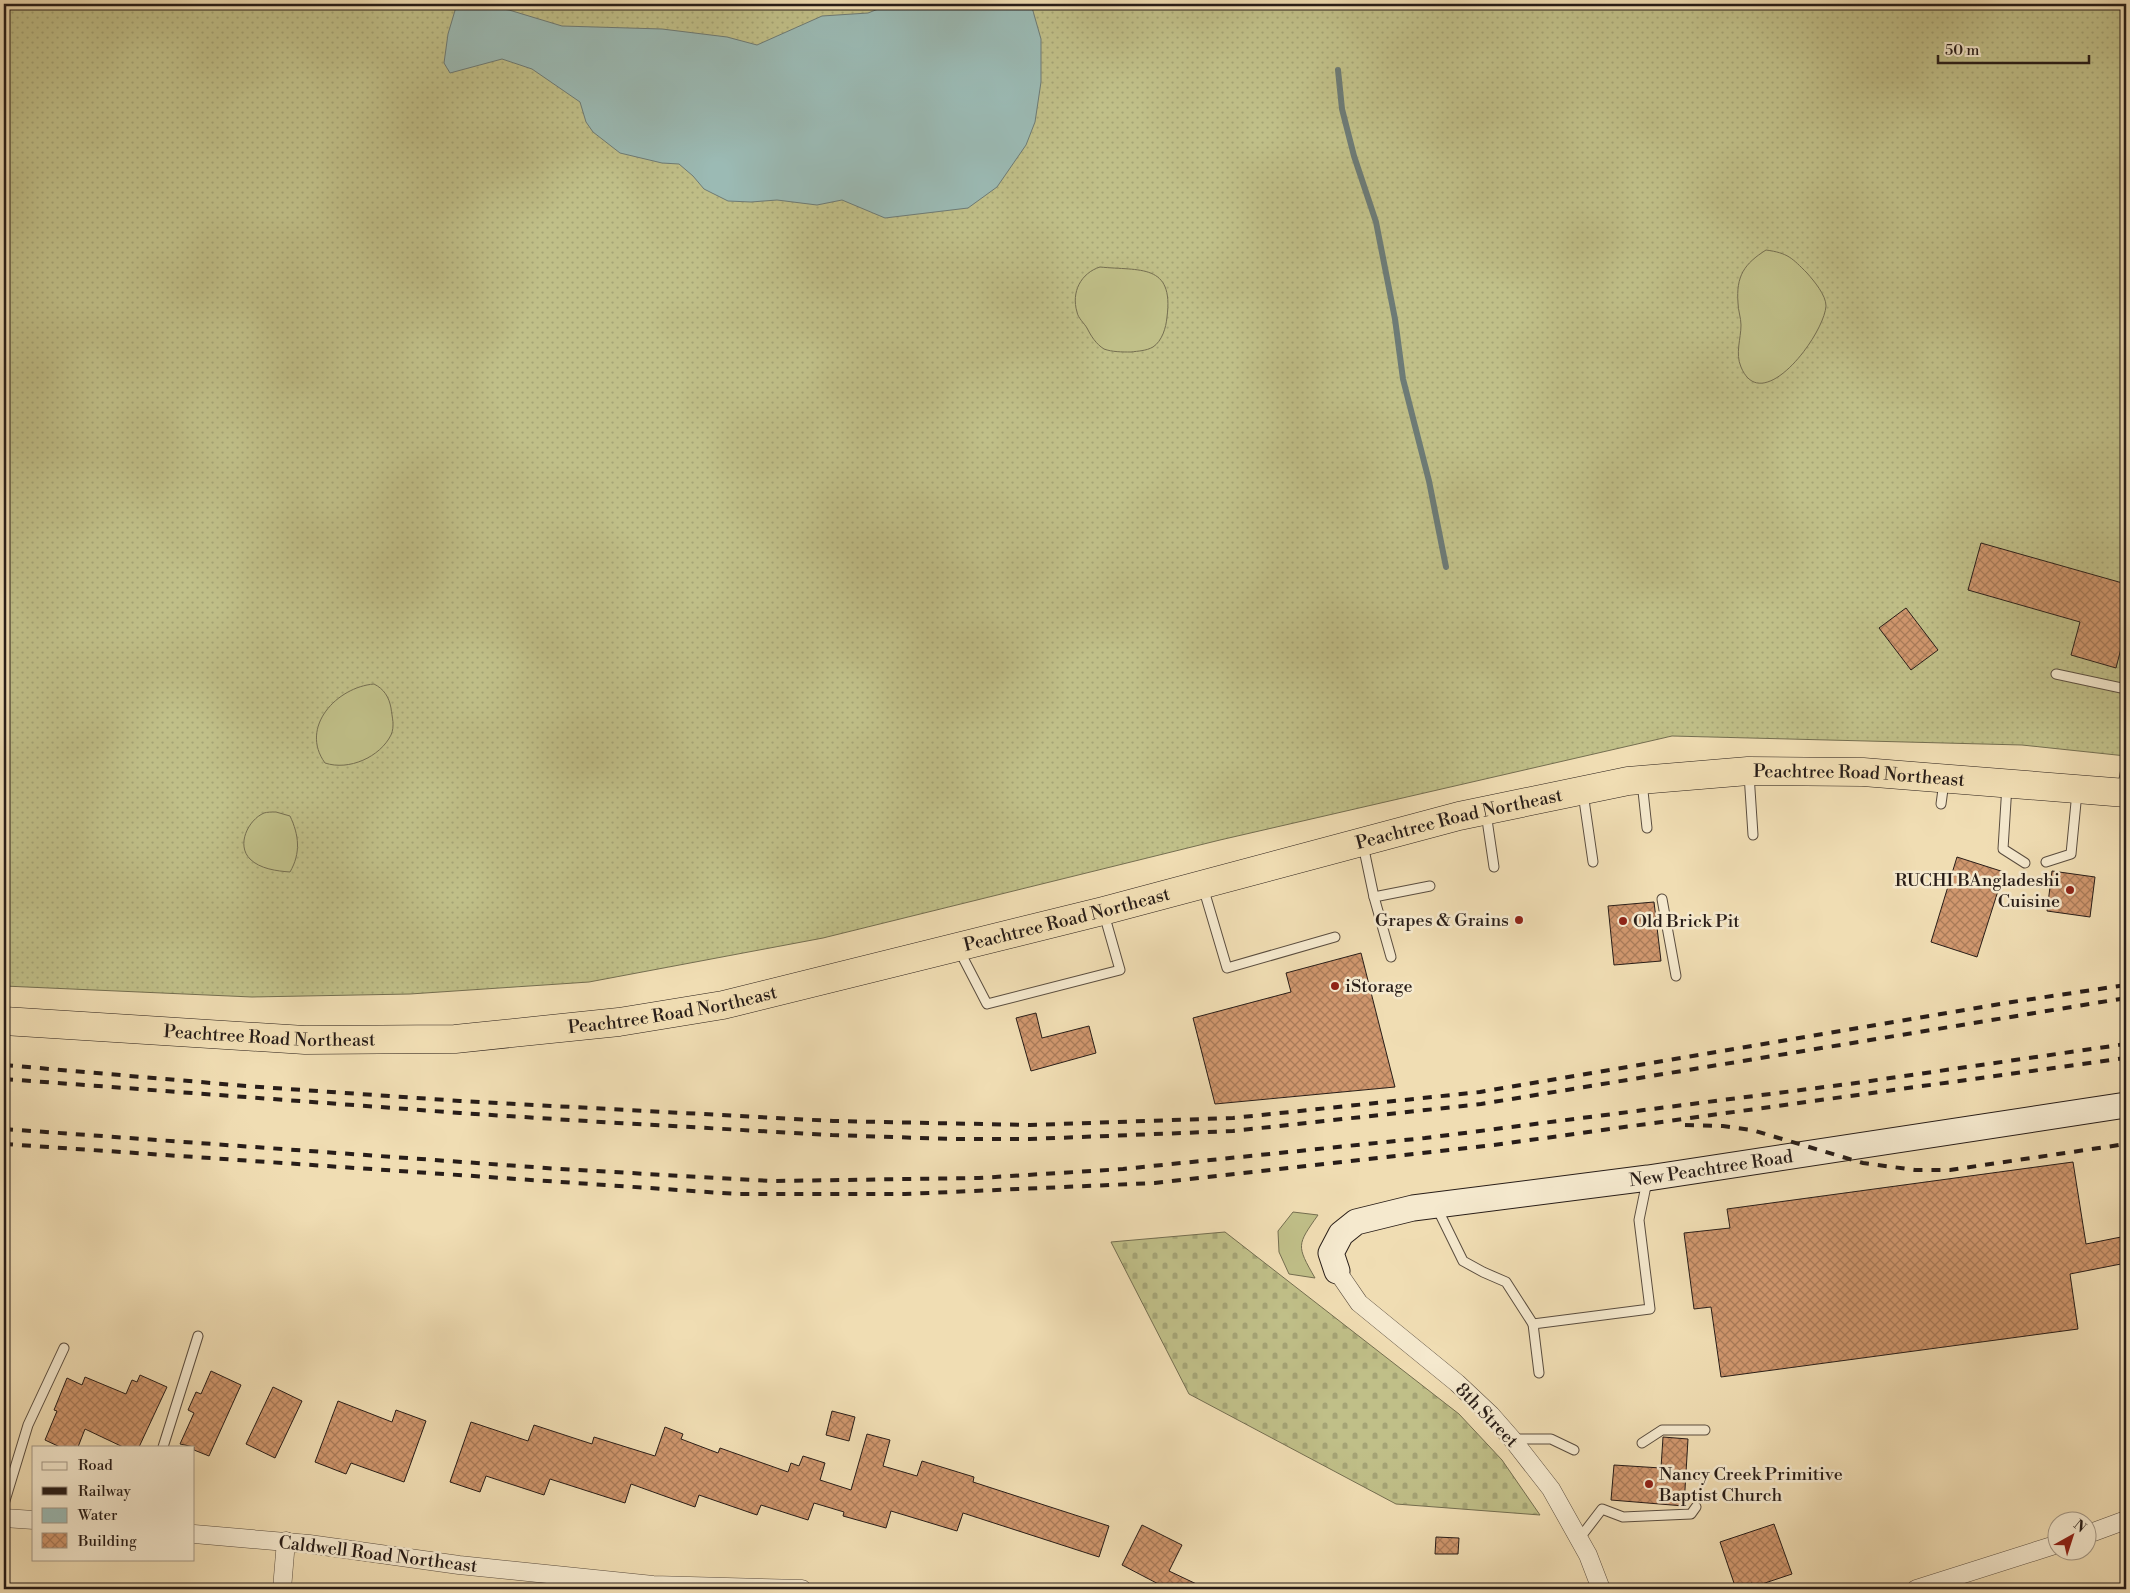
<svg xmlns="http://www.w3.org/2000/svg" width="2130" height="1593" font-family="'Libre Bodoni',serif">
	<style>
		.grass { fill: url(#grass-dots); stroke: #746e50 }
		.cemetery { fill: url(#cemetery-stones); stroke: #746e50 }
		.garden { fill: #c0bf88; stroke: #746e50 }
		.water { fill: #9bbab4; stroke: #6d7b76 }
		.lines { fill: none; stroke-linecap: round; stroke-linejoin: round }
		.stream { stroke: #6d7b76; stroke-width: 6 }
		.building { fill: url(#building-cross-hatch); stroke: #281d18 }
		.lane-casing { stroke: #5a4d3f; stroke-width: 11 }
		.street-casing { stroke: #5a4d3f; stroke-width: 19 }
		.secondary-casing { stroke: #281d18; stroke-width: 27 }
		.highway-casing { stroke: #281d18; stroke-width: 29 }
		.lane { stroke: #f5e9ce; stroke-width: 9 }
		.street { stroke: #f5e9ce; stroke-width: 18 }
		.secondary { stroke: #f5e9ce; stroke-width: 25 }
		.highway { stroke: #f0ddb3; stroke-width: 28 }
		.rail { stroke: #281d18; stroke-width: 4; stroke-dasharray: 9 9; stroke-linecap: butt }
		.poi-dot { fill: #8f2418; stroke: #f5e9ce; stroke-width: 2 }
		.labels { text-anchor: middle; stroke-width: 5; stroke-linejoin: round; paint-order: stroke }
		.street-label { font-size: 18px; fill: #281d18; stroke: #f5e9ce }
		.poi-label { font-size: 18px; fill: #281d18; stroke: #f5e9ce; text-anchor: start }
	</style>
	<defs>
		<pattern id="grass-dots" width="8" height="8" patternUnits="userSpaceOnUse" patternTransform="scale(1.25)"><rect width="8" height="8" fill="#c0bf88"/><path d="M2 2h.1M6 6h.1" fill="none" stroke="#a5a475" stroke-width="1.8" stroke-linecap="round"/></pattern>
		<pattern id="cemetery-stones" width="16" height="16" patternUnits="userSpaceOnUse" patternTransform="scale(1.25)"><rect width="16" height="16" fill="#c0bf88"/><path d="M2 7V4a2 2 0 0 1 4 0v3zM10 15v-3a2 2 0 0 1 4 0v3z" fill="#a5a475"/></pattern>
		<pattern id="building-cross-hatch" width="8" height="8" patternUnits="userSpaceOnUse" patternTransform="scale(1.25)"><rect width="8" height="8" fill="#d0976e"/><path d="M0 0l8 8M0 8l8-8" fill="none" stroke="#a97b59"/></pattern>
	</defs>
	<rect width="100%" height="100%" fill="#f0ddb3"/>
	<filter id="stains"><feTurbulence type="fractalNoise" baseFrequency=".004" numOctaves="4"/><feColorMatrix values="0 0 0 0 .2 0 0 0 0 .09 0 0 0 0 .02 0 0 0 .5 -.17"/></filter>
	<radialGradient id="worn" r=".72"><stop offset=".6" stop-color="#630" stop-opacity="0"/><stop offset="1" stop-color="#630" stop-opacity=".3"/></radialGradient>
	<path class="grass" d="M4,4h2122v752l-104,-11 -350,-9 -452,104 -397,98 -234,44 -179,12 -158,3 -248,-11z"/>
	<path class="cemetery" d="M1225,1232l234,182 43,46 38,55 -144,-11 -207,-110 -78,-152z"/>
	<g class="garden">
		<path d="M1766,250c22,3 26,8 41,23 7,8 19,22 19,33 -2,29 -64,112 -85,61 -6,-14 0,-28 0,-42 0,-7 -3,-15 -3,-22 -2,-27 6,-39 28,-53z"/>
		<path d="M1100,267c40,4 74,-4 67,50 -1,11 -5,24 -14,30 -7,4 -15,4 -22,5 -9,0 -19,0 -27,-3 -8,-5 -13,-13 -17,-21 -3,-5 -9,-10 -10,-16 -6,-20 4,-39 23,-45z"/>
		<path d="M374,684c10,5 15,13 17,24 1,9 4,18 0,27 -11,22 -42,36 -66,28 -26,-36 12,-76 49,-79z"/>
		<path d="M276,812l14,4c9,19 11,37 0,56 -13,-1 -30,-3 -40,-13 -14,-14 -2,-39 14,-46 3,-1 8,-1 12,-1z"/>
		<path d="M1293,1212l25,3c-21,30 -22,30 -3,63l-26,-4 -10,-22 -1,-21z"/>
	</g>
	<path class="water" d="M470,4l39,6 53,16 100,3 65,8 30,8 65,-29 46,-3 23,-9h140l10,35v43l-6,40 -9,23 -29,42 -29,21 -83,10 -43,-18 -25,5 -40,-5 -26,2 -23,-1 -24,-12 -11,-13 -14,-12 -17,-1 -42,-10 -27,-21 -7,-10 -6,-20 -48,-33 -30,-10 -52,14 -6,-10 4,-29 8,-27z"/>
	<g class="lines">
		<path class="stream" d="M1338,70l4,39 12,47 22,66 19,97 8,60 26,102 17,86"/>
	</g>
	<g class="building">
		<path d="M1981,543l145,41v45l-10,39 -45,-13 9,-33 -112,-32z"/>
		<path d="M1906,608l32,42 -27,20 -32,-42z"/>
		<path d="M1957,857l47,15 -27,85 -46,-15z"/>
		<path d="M2052,871l43,6 -5,40 -43,-6z"/>
		<path d="M1654,902l7,59 -47,4 -6,-59z"/>
		<path d="M1361,953l34,134 -180,17 -22,-86 98,-26 -5,-19z"/>
		<path d="M1036,1013l6,25 47,-12 7,27 -65,18 -15,-53z"/>
		<path d="M2073,1162l13,82 40,-8v27l-56,11 8,55 -357,48 -10,-70 -17,2 -10,-76 46,-5 -3,-19z"/>
		<path d="M211,1371l30,14 -32,71 -15,-6v-3l-14,-3 14,-31 -6,-3 8,-18 5,2z"/>
		<path d="M140,1375l27,12 -28,60h-16l-38,-18 -7,18h-18l-15,-7 12,-29 -3,-1 13,-32 15,7 3,-8 41,17 6,-14 5,2z"/>
		<path d="M273,1387l29,14 -27,57 -29,-14z"/>
		<path d="M338,1401l54,21 4,-12 30,11 -22,61 -53,-19 -5,11 -31,-12z"/>
		<path d="M832,1411l23,6 -6,24 -23,-6z"/>
		<path d="M471,1422l57,19 6,-16 58,19 2,-7 61,19 10,-29 18,7 -2,5 37,14 2,-5 68,24 3,-9 8,3 4,-10 22,7 -5,17 31,10 16,-56 23,6 -7,26 34,10 5,-15 52,16 -1,5 136,44 -10,31 -136,-44 -6,18 -66,-20 -5,17 -43,-12 1,-4 -30,-9 -6,17 -47,-15 -4,10 -58,-20 -4,12 -64,-23 -6,19 -75,-24 -6,16 -58,-19 -6,16 -30,-10z"/>
		<path d="M1663,1437l25,2 -4,67 -73,-6 3,-35 47,3z"/>
		<path d="M1774,1524l18,50 -39,13 -1,-4 -16,6 -16,-47z"/>
		<path d="M1142,1525l40,20 -13,26 38,18h-39l-46,-24z"/>
		<path d="M1436,1537l23,1 -1,16h-23z"/>
	</g>
	<g class="lines">
		<defs>
			<g id="lane">
				<path d="M2056,674l70,15"/>
				<path d="M1749,774l4,61"/>
				<path d="M1642,782l5,46"/>
				<path d="M2007,785l-4,64 22,14"/>
				<path d="M2122,790l4,-21"/>
				<path d="M1583,793l10,69"/>
				<path d="M1941,804l3,-22"/>
				<path d="M1486,813l8,54"/>
				<path d="M1363,845l11,52 56,-11"/>
				<path d="M2046,862l25,-8 6,-62"/>
				<path d="M1203,887l24,81 108,-31"/>
				<path d="M1374,897l17,60"/>
				<path d="M1662,899l14,77"/>
				<path d="M959,950l28,54 133,-34 -16,-56"/>
				<path d="M1437,1208l26,53 20,11 23,10 27,42"/>
				<path d="M1539,1373l-6,-49 117,-15 -11,-89 8,-39"/>
				<path d="M1512,1439h39l23,11"/>
				<path d="M1642,1443l20,-13h43"/>
				<path d="M163,1447l35,-111"/>
				<path d="M4,1504l24,-79 36,-77"/>
				<path d="M1579,1539l23,-30 21,8 68,-3 5,-7"/>
			</g>
			<g id="street">
				<path d="M1337,1271l22,32 98,80 34,32 21,24 39,50 37,66 13,34"/>
				<path d="M4,1518l30,2"/>
				<path d="M194,1534l115,10 150,21 194,20 149,4"/>
				<path d="M2088,1534l38,-14"/>
				<path d="M282,1589l4,-48"/>
				<path d="M1916,1589l142,-45"/>
			</g>
			<g id="secondary">
				<path id="s1" d="M1337,1271l-6,-18 10,-19 15,-12 57,-14 235,-30 478,-73"/>
			</g>
			<g id="highway">
				<path id="s2" d="M4,1021l301,19 150,-1 164,-17 104,-17 380,-94 356,-95 169,-35 120,-10 115,1 263,21"/>
			</g>
		</defs>
		<use href="#lane" class="lane-casing"/>
		<use href="#street" class="street-casing"/>
		<use href="#secondary" class="secondary-casing"/>
		<use href="#highway" class="highway-casing"/>
		<use href="#lane" class="lane"/>
		<use href="#street" class="street"/>
		<use href="#secondary" class="secondary"/>
		<use href="#highway" class="highway"/>
		<g class="rail">
			<path d="M4,1065l242,21 214,15 373,20 197,4 203,-7 247,-26 532,-90 114,-17"/>
			<path d="M4,1079l456,34 157,10 215,12 120,4h78l203,-8 248,-27 645,-106"/>
			<path d="M1685,1125l38,1 29,4 111,33 52,7h35l176,-26"/>
			<path d="M4,1129l556,40 211,12 208,-3 144,-9 302,-31 431,-55 270,-39"/>
			<path d="M4,1144l733,50h168l250,-11 339,-38 632,-87"/>
		</g>
	</g>
	<g class="poi-dot">
		<circle cx="2070" cy="890" r="5"/>
		<circle cx="1519" cy="920" r="5"/>
		<circle cx="1623" cy="921" r="5"/>
		<circle cx="1335" cy="986" r="5"/>
		<circle cx="1649" cy="1484" r="5"/>
	</g>
	<g class="labels">
		<g class="street-label">
			<text dy="6" stroke="none"><textPath href="#s2" startOffset="1886">Peachtree Road Northeast</textPath></text>
			<text dy="6" stroke="none"><textPath href="#s2" startOffset="1481">Peachtree Road Northeast</textPath></text>
			<text dy="6" stroke="none"><textPath href="#s2" startOffset="1076">Peachtree Road Northeast</textPath></text>
			<text dy="6" stroke="none"><textPath href="#s2" startOffset="671">Peachtree Road Northeast</textPath></text>
			<text dy="6" stroke="none"><textPath href="#s2" startOffset="266">Peachtree Road Northeast</textPath></text>
			<text dy="6" stroke="none"><textPath href="#s1" startOffset="419">New Peachtree Road</textPath></text>
			<text transform="translate(1487 1415) rotate(46)" y="6">8th Street</text>
			<text transform="translate(378 1554) rotate(7)" y="6">Caldwell Road Northeast</text>
		</g>
		<g class="poi-label">
			<text x="2060" y="886" text-anchor="end">RUCHI BAngladeshi<tspan x="2060" dy="21">Cuisine</tspan></text>
			<text x="1509" y="926" text-anchor="end">Grapes &amp; Grains</text>
			<text x="1633" y="927">Old Brick Pit</text>
			<text x="1345" y="992">iStorage</text>
			<text x="1659" y="1480">Nancy Creek Primitive<tspan x="1659" dy="21">Baptist Church</tspan></text>
		</g>
	</g>
	<rect width="2130" height="1593" fill="none" stroke="#f0ddb3" stroke-width="20"/>
	<rect x="5" y="5" width="2120" height="1583" fill="none" stroke="#281d18" stroke-width="2.5"/>
	<rect x="10" y="10" width="2110" height="1573" fill="none" stroke="#281d18"/>
	<rect x="32" y="1446" width="162" height="115" fill="#f5e9ce" stroke="#a39785"/>
	<rect x="42" y="1462" width="25" height="8" fill="#f5e9ce" stroke="#a39785"/>
	<text x="78" y="1470" font-size="15" fill="#281d18">Road</text>
	<rect x="42" y="1487" width="25" height="8" fill="#281d18" stroke="#a39785"/>
	<text x="78" y="1496" font-size="15" fill="#281d18">Railway</text>
	<rect x="42" y="1508" width="25" height="15" fill="#9bbab4" stroke="#a39785"/>
	<text x="78" y="1520" font-size="15" fill="#281d18">Water</text>
	<rect x="42" y="1533" width="25" height="15" fill="url(#building-cross-hatch)" stroke="#a39785"/>
	<text x="78" y="1546" font-size="15" fill="#281d18">Building</text>
	<g transform="translate(2072 1536) rotate(39)"><circle r="24" fill="#f5e9ce" stroke="#a39785"/>
	<path d="M0-4L9 19L0 12L-9 19Z" fill="#8f2418"/>
	<text y="-8" font-size="14" font-weight="bold" text-anchor="middle" fill="#281d18">N</text>
	</g>
	<path d="M1938 55v8h151v-8" fill="none" stroke="#281d18" stroke-width="2.5"/>
	<text x="1945" y="55" font-size="15" fill="#281d18" stroke="#f5e9ce" stroke-width="4" paint-order="stroke">50 m</text>
	<rect width="100%" height="100%" filter="url(#stains)"/>
	<rect width="100%" height="100%" fill="url(#worn)"/>
</svg>
